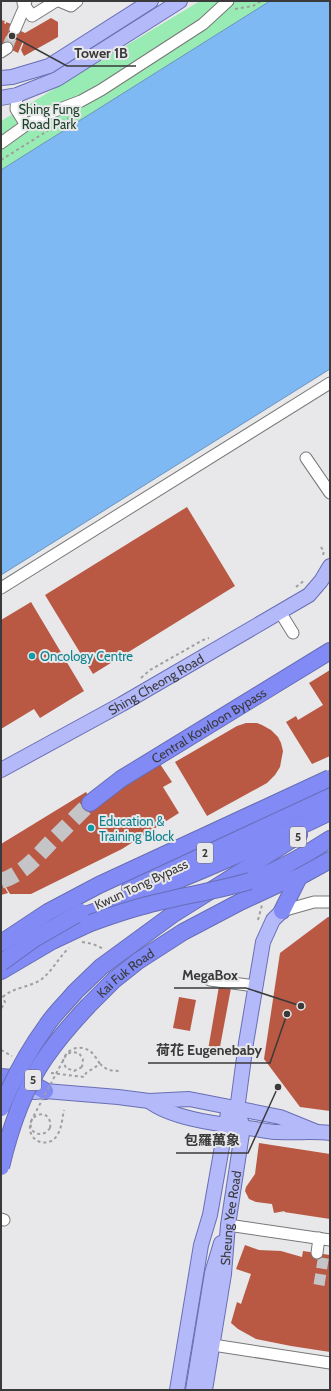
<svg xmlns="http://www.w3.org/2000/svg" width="331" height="1391" font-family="Cabin,'Noto Sans TC',sans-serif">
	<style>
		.green { fill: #98ebb2 }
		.water { fill: #7eb9f3; stroke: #6a93bc }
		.building { fill: #b95944 }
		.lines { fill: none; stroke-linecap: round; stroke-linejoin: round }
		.minor-tunnel { stroke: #c5c5c7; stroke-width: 11; stroke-dasharray: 11 5.5; stroke-linecap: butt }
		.highway-tunnel { stroke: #c5c5c7; stroke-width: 16; stroke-dasharray: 16 8; stroke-linecap: butt }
		.minor-casing { stroke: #787879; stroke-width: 13 }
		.major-casing { stroke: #686eb4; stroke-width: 16 }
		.highway-casing { stroke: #686eb4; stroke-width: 18 }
		.path { stroke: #9f9fa0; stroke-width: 2; stroke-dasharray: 3 3; stroke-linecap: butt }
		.minor { stroke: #fff; stroke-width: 11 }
		.major { stroke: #b3b9f9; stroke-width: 14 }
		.highway { stroke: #818af5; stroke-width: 16 }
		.highway-bridge-casing { stroke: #686eb4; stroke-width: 18; stroke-linecap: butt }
		.path-bridge { stroke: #9f9fa0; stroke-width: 2; stroke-dasharray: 3 3; stroke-linecap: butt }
		.highway-bridge { stroke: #818af5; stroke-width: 16 }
		.culture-dot { fill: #0f9aa8; stroke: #e8e8ea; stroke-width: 1.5 }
		.labels { text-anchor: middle; stroke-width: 4; stroke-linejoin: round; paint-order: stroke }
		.shield { fill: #e8e8ea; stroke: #6e6e6f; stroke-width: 1 }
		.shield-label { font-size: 12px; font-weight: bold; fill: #3a3a3a }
		.park-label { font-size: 13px; fill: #194128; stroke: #e8e8ea }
		.culture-label { font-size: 13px; fill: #0d838f; stroke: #e8e8ea; text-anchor: start }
		.street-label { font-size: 13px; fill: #3a3a3a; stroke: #e8e8ea }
		.leader { fill: none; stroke: #3a3a3a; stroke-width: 1.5 }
		.callout-dot { fill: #3a3a3a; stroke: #e8e8ea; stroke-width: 1.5 }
		.callout-label { font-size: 14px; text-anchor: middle; font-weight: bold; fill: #3a3a3a; stroke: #e8e8ea; stroke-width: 4; stroke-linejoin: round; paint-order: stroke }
	</style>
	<rect width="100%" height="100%" fill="#e8e8ea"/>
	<path class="green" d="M200,1h70l-269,169v-49z"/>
	<path class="water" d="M270,1h60v368l-329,206v-405z"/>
	<g class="building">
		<path d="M51,18l7,4v15l-34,19 -3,-6 3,-8 -1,-1 -5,12 -6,-3 -1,2 -9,-4 1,-2 -2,-1v-25l4,1 -1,2 2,1v-2l10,4 3,4 6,3z"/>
		<path d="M187,507l48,79 -142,88 -48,-79z"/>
		<path d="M31,602l53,89 -44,27 -6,-9 -33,20v-109z"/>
		<path d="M330,670v86l-18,8 -26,-42 10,-6 2,4 25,-15 -14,-22z"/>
		<path d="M246,723h11l5,2 9,5 7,7 3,6 2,8 -3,16 -5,8 -8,8 -60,33 -32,-54 62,-36z"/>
		<path d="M158,761l14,21 -9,5 16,26 -57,36 -91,45h-21l-9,-15v-35l85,-52 7,11z"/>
		<path d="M1,881l7,12 -7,2z"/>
		<path d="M328,917h2v194l-30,-4 -36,-48 16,-106z"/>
		<path d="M219,986l12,2 -12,64 -11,-2z"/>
		<path d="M179,997l17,3 -6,31 -17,-3z"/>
		<path d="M259,1143l71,11v65l-46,-7 1,-1 -11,2 -2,-9 -16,-2 -7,-3 -4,-8 1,-4 9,-13z"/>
		<path d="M245,1245l14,5 22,1 21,6 1,-6 27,4v97l-39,-6 -35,-7 -18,-10 -7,-6 6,-21 4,2 10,-30 -15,-5z"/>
	</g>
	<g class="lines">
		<g class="minor-tunnel">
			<path d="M7,48l8,-19"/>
			<path d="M319,1285l5,-31"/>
		</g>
		<path class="highway-tunnel" d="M1,881c21,-7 34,-22 49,-38 13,-13 27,-27 40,-40"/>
		<defs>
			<g id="minor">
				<path d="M26,1l-3,2 9,13 24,-15"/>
				<path d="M59,1l12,5 6,-5"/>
				<path d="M15,29l10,-23"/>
				<path d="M1,52l6,-4"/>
				<path d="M17,95l-1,14 10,16"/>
				<path d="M1,143l25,-18 26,-13 29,-11 20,-11 102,-66 25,-23"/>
				<path d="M306,458l24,35"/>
				<path d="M1,588l329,-205"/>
				<path d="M280,612l13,21"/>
				<path d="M282,911l32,-9h16"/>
				<path d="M210,980l45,6"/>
				<path d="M1,1219l3,1"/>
				<path d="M228,1225l102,15"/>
				<path d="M317,1253l2,-15"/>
				<path d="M213,1345l117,18"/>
			</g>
			<g id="major">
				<path d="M1,78l11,-1 37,-11 102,-65"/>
				<path d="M1,98l16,-3 40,-16 123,-78"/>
				<path id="s1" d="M1,770l121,-66 187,-109 12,-14 9,-15"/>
				<path d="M34,1092l11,-1 73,6 31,4 40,-2 91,18 37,15"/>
				<path d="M149,1101c23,18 70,23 99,27 10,1 20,4 30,4 18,1 35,-1 52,1"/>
				<path d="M177,1390l24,-145 9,-30 19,-108"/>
				<path d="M193,1390l19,-117 9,-30"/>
				<path id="s2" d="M205,1390l19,-116 4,-49 15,-98 -6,-17 9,-67 17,-101 10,-22 9,-9"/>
			</g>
			<g id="highway">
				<path id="s3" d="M90,803l31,-24 209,-128"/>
				<path d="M250,881c28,-11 54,-25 80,-42"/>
				<path d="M130,888l200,-93"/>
				<path d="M282,911l17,-34"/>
				<path d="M67,921c90,-29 178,-68 263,-109"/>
				<path d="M1,971l51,-30 36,-17"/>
				<path d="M75,992l26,-25 71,-52 127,-80"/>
				<path id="s4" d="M88,1006l26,-26 24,-19 45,-29 57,-30 43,-20 16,-5 31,-17"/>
				<path d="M1,1077l23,2 21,12"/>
			</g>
		</defs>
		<use href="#minor" class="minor-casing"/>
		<use href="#major" class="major-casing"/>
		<use href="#highway" class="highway-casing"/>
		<g class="path">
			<path d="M235,9l18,-3 8,-5"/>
			<path d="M1,160l67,-42"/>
			<path d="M321,547l3,5 -2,5"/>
			<path d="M296,587l9,-7"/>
			<path d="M141,678l9,-8 53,-30 6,-2"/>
			<path d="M258,920l4,-15"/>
			<path d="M82,942l11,2 11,5"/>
			<path d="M1,995l4,7 -4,7"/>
			<path d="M3,997c8,-9 28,-10 39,-18 11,-9 17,-22 27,-31"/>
			<path d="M1,1050l11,6"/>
			<path d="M82,1067l-8,4 -8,-3 -3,-7c3,-12 16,-17 27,-10 4,3 7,8 10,13"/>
			<path d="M51,1073l33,4 2,-4 14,-9 8,6 12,1"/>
			<path d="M50,1128c3,-20 -22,-17 -20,2 2,13 18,17 26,7 6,-8 6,-18 8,-27"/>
		</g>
		<use href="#minor" class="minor"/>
		<use href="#major" class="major"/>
		<use href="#highway" class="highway"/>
		<defs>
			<g id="highway-bridge">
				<path d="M88,924c19,-7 39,-14 59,-19 34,-9 69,-14 103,-24"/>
				<path d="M1,943l47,-31 51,-27 231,-107"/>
				<path d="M1,963l33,-24 47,-27"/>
				<path d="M1,1108c12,-29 27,-57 46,-83 8,-12 19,-22 28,-33"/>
				<path d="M1,1167c9,-38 22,-77 44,-109 13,-19 28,-36 43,-52"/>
			</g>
		</defs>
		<use href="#highway-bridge" class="highway-bridge-casing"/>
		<path class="path-bridge" d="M50,1128c-7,11 -22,6 -19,-7l35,-66 5,-3 8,1 4,6 -1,8"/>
		<use href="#highway-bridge" class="highway-bridge"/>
	</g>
	<g class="culture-dot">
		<circle cx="32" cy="656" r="4"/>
		<circle cx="91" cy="828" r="4"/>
	</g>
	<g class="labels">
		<g class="shield">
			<rect x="290" y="827" width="16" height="20" rx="3"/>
			<rect x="197" y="843" width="16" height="20" rx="3"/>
			<rect x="25" y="1070" width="16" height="20" rx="3"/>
		</g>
		<g class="shield-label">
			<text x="298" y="841">5</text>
			<text x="205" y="857">2</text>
			<text x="33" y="1084">5</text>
		</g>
		<g class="park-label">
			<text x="49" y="114">Shing Fung<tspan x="49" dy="15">Road Park</tspan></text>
		</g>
		<g class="culture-label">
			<text x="40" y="661">Oncology Centre</text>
			<text x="99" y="826">Education &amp;<tspan x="99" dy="15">Training Block</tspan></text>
		</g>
		<g class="street-label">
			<text dy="5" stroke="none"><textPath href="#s1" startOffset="177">Shing Cheong Road</textPath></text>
			<text dy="5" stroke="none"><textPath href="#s3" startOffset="142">Central Kowloon Bypass</textPath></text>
			<text transform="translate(141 884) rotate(-25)" y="5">Kwun Tong Bypass</text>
			<text dy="5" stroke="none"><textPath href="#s4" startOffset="50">Kai Fuk Road</textPath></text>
			<text dy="5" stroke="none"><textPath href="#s2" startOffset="174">Sheung Yee Road</textPath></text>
		</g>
	</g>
	<path class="leader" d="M12 36L67 66H136M301 1006L246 988H174M287 1014L270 1063H148M278 1087L248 1153H176"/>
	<g class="callout-dot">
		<circle cx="12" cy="36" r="4"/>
		<circle cx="301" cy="1006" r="4"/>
		<circle cx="287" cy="1014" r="4"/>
		<circle cx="278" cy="1087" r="4"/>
	</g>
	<g class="callout-label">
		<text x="101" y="58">Tower 1B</text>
		<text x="210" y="980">MegaBox</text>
		<text x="209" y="1055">荷花 Eugenebaby</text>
		<text x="212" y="1145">包羅萬象</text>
	</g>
	<rect width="331" height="1391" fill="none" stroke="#3a3a3a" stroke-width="4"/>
</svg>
